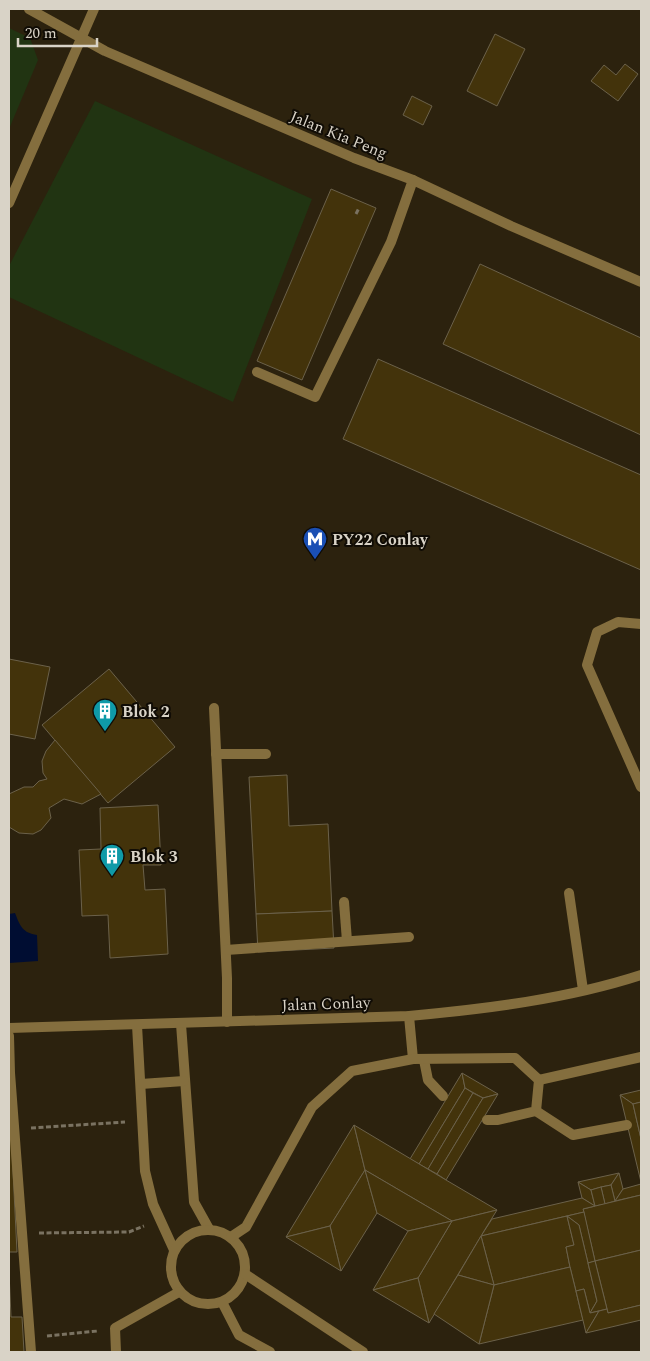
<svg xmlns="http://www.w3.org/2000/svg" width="650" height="1361" font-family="Spectral,serif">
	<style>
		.green { fill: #213412 }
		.water { fill: #000d32 }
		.building { fill: #43330b; stroke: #6b614a }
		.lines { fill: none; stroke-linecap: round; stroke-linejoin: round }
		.path { stroke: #7a7261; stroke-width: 3; stroke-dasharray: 5 2.5; stroke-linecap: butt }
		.service { stroke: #846e3e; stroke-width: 10 }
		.minor { stroke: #846e3e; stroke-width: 10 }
		.tertiary { stroke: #846e3e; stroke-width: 10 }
		.labels { text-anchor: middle; stroke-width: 4; stroke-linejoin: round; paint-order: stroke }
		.street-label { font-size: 16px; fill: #d9d3c7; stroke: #100c05 }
		.poi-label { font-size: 16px; font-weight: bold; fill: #d9d3c7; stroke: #100c05; text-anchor: start }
	</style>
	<rect width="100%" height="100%" fill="#2c220e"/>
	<g class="green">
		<path d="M9,28l21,10 8,22 -29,69z"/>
		<path d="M95,101l217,98 -79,203 -224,-105v-31z"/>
	</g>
	<path class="water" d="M15,913c5,13 8,20 22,22l1,26 -29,2v-49z"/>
	<g class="building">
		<path d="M495,34l30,15 -28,57 -30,-15z"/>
		<path d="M625,64l13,10 -20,27 -27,-20 13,-16 12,10z"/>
		<path d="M412,96l20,10 -9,19 -20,-10z"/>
		<path d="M331,189l45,19 -74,172 -45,-19z"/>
		<path d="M480,264l161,74v97l-198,-91z"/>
		<path d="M378,359l263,116v95l-298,-131z"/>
		<path d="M9,659l41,8 -15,72 -26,-5z"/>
		<path d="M109,669l66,78 -67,56 -66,-78z"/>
		<path d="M55,740l46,54 -19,10 -18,-5 -15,9 2,10 -10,12 -8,4 -14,-1 -10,-6v-33l15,-7h9l6,-6 8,-2 -4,-6 -1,-12 4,-10z"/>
		<path d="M287,775l2,51 39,-2 4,87 -76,3 -7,-137z"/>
		<path d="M158,805l3,60h-18l2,25 20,-1 3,65 -58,4 -2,-43 -26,1 -3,-66 22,-1 -1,-41z"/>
		<path d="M332,911l2,37 -76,4 -2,-38z"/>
		<path d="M462,1073l3,15 -46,76 -9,-5z"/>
		<path d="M462,1073l36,21 -15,4 -18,-10z"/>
		<path d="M465,1088l8,5 -45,76 -9,-5z"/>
		<path d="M641,1090v12l-8,2 -13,-9z"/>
		<path d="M9,1091l8,161h-8z"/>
		<path d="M473,1093l10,5 -46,76 -9,-5z"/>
		<path d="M498,1094l-52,86 -9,-6 46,-76z"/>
		<path d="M620,1095l13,9 8,35v43z"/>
		<path d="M641,1102v37l-8,-35z"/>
		<path d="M354,1125l11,45 -35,56 -44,11z"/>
		<path d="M354,1125l92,55 51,30 -45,11 -87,-51z"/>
		<path d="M365,1170l12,43 -36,58 -11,-45z"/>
		<path d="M365,1170l87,51 -44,10 -31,-18z"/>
		<path d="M619,1173l-8,12 -10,2 -10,3 -13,-8z"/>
		<path d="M619,1173l4,16 -8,12 -4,-16z"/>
		<path d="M578,1182l13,8 4,16 -13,-8z"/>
		<path d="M641,1184v11l-26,6 8,-12z"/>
		<path d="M611,1185l4,16 -10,3 -4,-17z"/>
		<path d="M601,1187l4,17 -10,2 -4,-16z"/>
		<path d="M641,1195v55l-46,11 -12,-52z"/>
		<path d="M582,1198l13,8 -12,3 1,3 -103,24 11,-17z"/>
		<path d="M497,1210l-13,21 -55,92 -11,-45 34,-57z"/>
		<path d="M584,1212l11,49 -7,2 -9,-38 -12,-9z"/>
		<path d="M567,1216l7,29 -8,2 4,20 -76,18 -13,-49z"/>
		<path d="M567,1216l12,9 18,76 -7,12 -6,-24 -8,2 -6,-24 -4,-20 8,-2z"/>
		<path d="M452,1221l-34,57 -45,12 35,-59z"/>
		<path d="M330,1226l11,45 -55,-34z"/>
		<path d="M481,1236l13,49 -36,-10z"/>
		<path d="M641,1250v55l-33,8 -13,-52z"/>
		<path d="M595,1261l12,48 -17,4 7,-12 -9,-38z"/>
		<path d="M570,1267l13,53 -104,24 15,-59z"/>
		<path d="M9,1272l2,45h11l2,35h-15z"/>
		<path d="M458,1275l36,10 -15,59 -45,-30z"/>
		<path d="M418,1278l11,45 -56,-33z"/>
		<path d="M584,1289l6,24 9,-2 -13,22 -10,-42z"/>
		<path d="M641,1305v15l-55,13 13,-22 8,-2 1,4z"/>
	</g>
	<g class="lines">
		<g class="path">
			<path d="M356,214l3,-6"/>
			<path d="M31,1128l94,-6"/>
			<path d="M39,1233l90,-1 15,-6"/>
			<path d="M47,1336l51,-5"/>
		</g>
		<g class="service">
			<path d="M257,372l58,25 76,-155 22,-62"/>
			<path d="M641,624l-23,-2 -21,10 -10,33 54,122"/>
			<path d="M214,708l13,270v44"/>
			<path d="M216,754h50"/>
			<path d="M569,893l14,97"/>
			<path d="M344,902l3,39"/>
			<path d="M226,950l183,-13"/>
			<path d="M409,1016l4,43"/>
			<path d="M181,1024l13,178 15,27"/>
			<path d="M137,1025l8,146 8,33 21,46"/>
			<path d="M9,1036l1,37 21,279"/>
			<path d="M424,1060l4,20 15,16"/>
			<path d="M539,1080l102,-23"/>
			<path d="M141,1084l43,-3"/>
			<path d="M536,1111l37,24 54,-10"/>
			<circle cx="208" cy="1267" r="37"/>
			<path d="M231,1237l15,-10 66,-120 40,-36 61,-12 102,-1 24,22 -3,31 -38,9h-11"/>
			<path d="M245,1274l118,78"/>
			<path d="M222,1302l17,33 31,17"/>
			<path d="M116,1352l-1,-24 64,-36"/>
		</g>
		<path class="minor" d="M9,203l85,-194"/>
		<g class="tertiary">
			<path d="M29,9l76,42 249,107 59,22 98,46 130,56"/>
			<path d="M9,1028l400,-12c77,-7 158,-17 232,-41"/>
		</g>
	</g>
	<defs>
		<symbol id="metro-pin" viewBox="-11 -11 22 30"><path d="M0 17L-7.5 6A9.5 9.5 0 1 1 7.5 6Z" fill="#1a4fb4" stroke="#100c05"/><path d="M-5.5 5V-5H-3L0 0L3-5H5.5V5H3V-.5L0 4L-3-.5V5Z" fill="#fff"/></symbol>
		<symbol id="building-pin" viewBox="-11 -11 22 30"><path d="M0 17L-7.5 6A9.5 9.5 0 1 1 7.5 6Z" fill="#0f9aa8" stroke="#100c05"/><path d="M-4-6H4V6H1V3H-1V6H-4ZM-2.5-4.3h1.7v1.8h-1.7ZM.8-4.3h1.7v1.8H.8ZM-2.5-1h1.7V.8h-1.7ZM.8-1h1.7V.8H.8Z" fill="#fff"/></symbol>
	</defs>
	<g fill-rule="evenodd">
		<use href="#metro-pin" x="301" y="525" width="28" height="38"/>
		<use href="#building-pin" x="91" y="697" width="28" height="38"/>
		<use href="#building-pin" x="98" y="842" width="28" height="38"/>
	</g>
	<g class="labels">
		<g class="street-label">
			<text transform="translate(339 134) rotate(22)" y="6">Jalan Kia Peng</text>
			<text transform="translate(326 1003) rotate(-2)" y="6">Jalan Conlay</text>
		</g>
		<g class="poi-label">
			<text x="332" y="545">PY22 Conlay</text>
			<text x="122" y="717">Blok 2</text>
			<text x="130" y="862">Blok 3</text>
		</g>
	</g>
	<rect width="650" height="1361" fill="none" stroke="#d9d3c7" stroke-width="20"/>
	<path d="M18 38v8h79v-8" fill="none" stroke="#d9d3c7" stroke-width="2.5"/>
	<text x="25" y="38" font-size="15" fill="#d9d3c7" stroke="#100c05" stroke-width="4" paint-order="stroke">20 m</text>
</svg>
